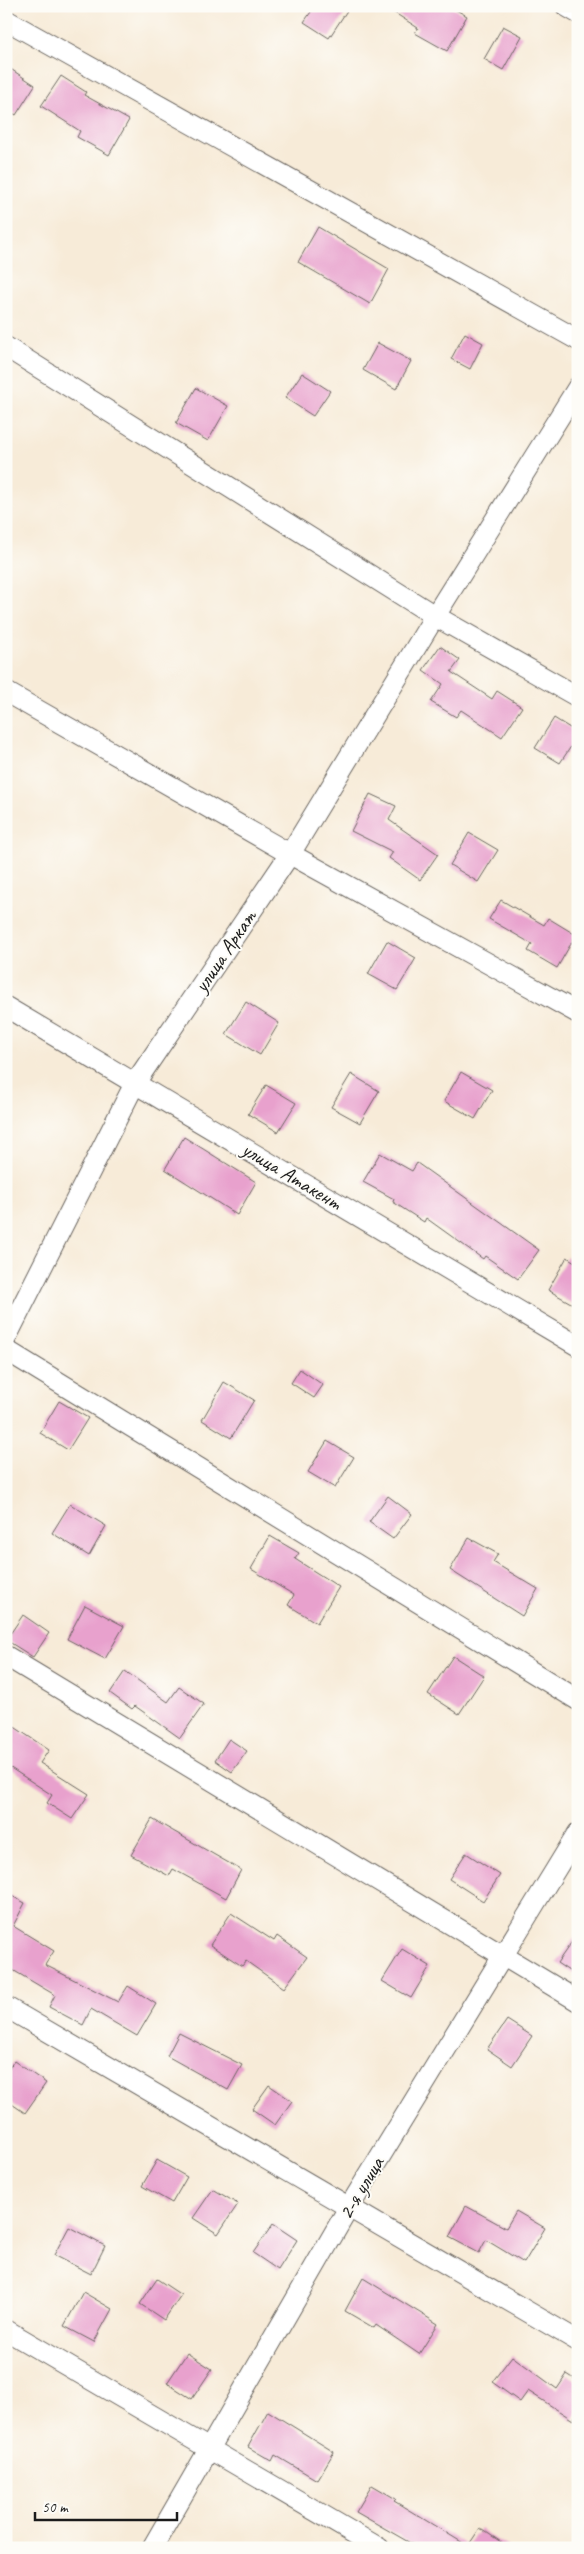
<svg xmlns="http://www.w3.org/2000/svg" width="584" height="2554" font-family="Caveat,sans-serif">
	<style>
		.building { fill: #e8a1cd }
		.lines { fill: none; stroke-linecap: round; stroke-linejoin: round }
		.street-casing { stroke: #69645e; stroke-width: 22 }
		.street { stroke: #fff; stroke-width: 20 }
		.labels { text-anchor: middle; stroke-width: 4; stroke-linejoin: round; paint-order: stroke }
		.street-label { font-size: 21px; fill: #1c1c1c; stroke: #fdfcf7 }
	</style>
	<rect width="100%" height="100%" fill="#fdfcf7"/>
	<filter id="ink" filterUnits="userSpaceOnUse"><feTurbulence type="fractalNoise" baseFrequency=".02" numOctaves="2"/><feDisplacementMap in="SourceGraphic" scale="10" xChannelSelector="R" yChannelSelector="G"/><feConvolveMatrix kernelMatrix="1 2 1 2 8 2 1 2 1" color-interpolation-filters="sRGB"/></filter>
	<filter id="wash" filterUnits="userSpaceOnUse"><feTurbulence type="fractalNoise" baseFrequency=".0096" numOctaves="4" result="noise"/><feDisplacementMap in="SourceGraphic" scale="20" xChannelSelector="R" yChannelSelector="G"/><feGaussianBlur stdDeviation="1.12" result="paint"/><feColorMatrix in="noise" values="0 0 0 0 0 0 0 0 0 0 0 0 0 0 0 0 0 1.4 0 .05"/><feComposite in="paint" operator="in"/></filter>
	<g filter="url(#wash)">
		<rect width="100%" height="100%" fill="#f7ebd8"/>
		<g id="blocks">
			<g class="building">
				<path d="M315,6h35l-21,32 -25,-16z"/>
				<path d="M384,6h65l18,10 -20,35 -32,-18 3,-5z"/>
				<path d="M503,26l19,10 -19,34 -19,-11z"/>
				<path d="M6,66l29,19 -19,30 -10,-6z"/>
				<path d="M61,76l25,16 -2,3 45,25 -20,35 -32,-18 3,-6 -39,-25z"/>
				<path d="M318,227l71,42 -19,35 -72,-42z"/>
				<path d="M465,333l18,10 -13,26 -19,-10z"/>
				<path d="M378,343l33,18 -15,28 -33,-19z"/>
				<path d="M302,373l28,18 -17,25 -28,-18z"/>
				<path d="M196,388l32,18 -20,35 -32,-18z"/>
				<path d="M440,646l20,14 -9,12 41,27 5,-8 25,16 -20,30 -41,-27 -5,7 -25,-15 12,-18 -20,-14z"/>
				<path d="M554,718l24,15v3l-18,27 -25,-15z"/>
				<path d="M370,794l26,12 -7,14 49,34 -18,26 -31,-22 4,-6 -42,-21z"/>
				<path d="M469,833l29,17 -20,32 -28,-17z"/>
				<path d="M501,900l43,25 4,-7 28,17 -19,33 -29,-17 4,-7 -43,-25z"/>
				<path d="M387,941l29,17 -19,32 -29,-16z"/>
				<path d="M246,1002l33,21 -19,32 -34,-21z"/>
				<path d="M461,1072l31,18 -17,29 -31,-18z"/>
				<path d="M351,1074l28,17 -19,32 -29,-16z"/>
				<path d="M266,1085l30,18 -18,29 -30,-18z"/>
				<path d="M184,1137l72,45 -19,33 -72,-46z"/>
				<path d="M380,1153l32,18 5,-8 122,87 -21,29 -33,-23 -2,3 -57,-41 -2,4 -31,-20 1,-3 -31,-17z"/>
				<path d="M567,1257l11,7v43l-30,-17z"/>
				<path d="M300,1369l23,16 -9,13 -23,-15z"/>
				<path d="M224,1382l30,18 -23,38 -29,-18z"/>
				<path d="M59,1401l29,17 -20,32 -28,-17z"/>
				<path d="M327,1441l27,16 -19,31 -27,-16z"/>
				<path d="M388,1496l24,18 -19,25 -24,-17z"/>
				<path d="M70,1504l36,22 -17,30 -37,-23z"/>
				<path d="M270,1536l29,17 -4,6 44,28 -22,36 -29,-18 6,-10 -43,-26z"/>
				<path d="M469,1538l29,16 -5,8 45,27 -16,27 -72,-46z"/>
				<path d="M85,1605l39,21 -19,33 -38,-20z"/>
				<path d="M23,1615l26,18 -16,24 -27,-17z"/>
				<path d="M453,1656l31,20 -25,38 -31,-20z"/>
				<path d="M125,1671l43,31 11,-15 25,17 -24,34 -45,-32 -3,3 -22,-16z"/>
				<path d="M13,1726l36,24 -9,13 49,31 -17,25 -25,-16 5,-8 -46,-30v-30z"/>
				<path d="M229,1739l18,12 -15,21 -17,-12z"/>
				<path d="M152,1819l89,51 -15,28 -53,-29 -4,7 -38,-21z"/>
				<path d="M466,1853l34,22 -17,26 -34,-22z"/>
				<path d="M6,1893l19,10 -12,23 41,25 -9,14 73,37 10,-16 28,18 -19,32 -46,-27 -8,16 -34,-18 6,-12 -49,-29z"/>
				<path d="M231,1913l43,28 3,-5 30,21 -23,31 -38,-27 -4,5 -32,-21z"/>
				<path d="M578,1933v44l-21,-14z"/>
				<path d="M402,1949l28,17 -19,32 -29,-17z"/>
				<path d="M507,2020l25,16 -20,30 -25,-17z"/>
				<path d="M179,2033l63,32 -14,25 -61,-34z"/>
				<path d="M14,2061l32,22 -21,30 -19,-13v-28z"/>
				<path d="M269,2085l23,16 -17,24 -23,-16z"/>
				<path d="M157,2160l30,17 -15,26 -30,-17z"/>
				<path d="M213,2189l25,15 -20,30 -25,-16z"/>
				<path d="M466,2206l40,22 10,-17 29,17 -21,35 -38,-23 -7,13 -30,-16z"/>
				<path d="M273,2224l24,16 -19,30 -25,-17z"/>
				<path d="M69,2227l36,19 -14,28 -37,-19z"/>
				<path d="M363,2278l75,46 -19,30 -43,-29 -2,3 -29,-17z"/>
				<path d="M157,2279l24,16 -17,25 -24,-16z"/>
				<path d="M83,2292l29,17 -18,33 -30,-16z"/>
				<path d="M187,2353l25,16 -20,30 -25,-16z"/>
				<path d="M512,2356l45,33 10,-15 11,7v31l-5,8 -45,-29 -8,11 -28,-20z"/>
				<path d="M268,2411l66,41 -17,28 -42,-25 -3,6 -24,-14z"/>
				<path d="M372,2485l24,14 -2,2 74,45 12,-18 30,20h-91l-63,-36z"/>
			</g>
		</g>
	</g>
	<g filter="url(#ink)">
		<use href="#blocks" fill-opacity="0" stroke="#69645e" stroke-width="1"/>
		<g class="lines">
			<defs>
				<g id="street">
					<path d="M566,6l12,7"/>
					<path d="M6,20l572,320"/>
					<path d="M6,347l429,269 143,81"/>
					<path d="M6,692l284,162 145,-238 143,-229"/>
					<path d="M6,1007l572,339"/>
					<path d="M6,1338l129,-255 155,-229 288,159"/>
					<path d="M6,1350l572,350"/>
					<path d="M6,1656l572,345"/>
					<path d="M6,2007l572,334"/>
					<path d="M6,2330l373,218"/>
					<path d="M152,2548l196,-339 230,-376"/>
				</g>
			</defs>
			<use href="#street" class="street-casing"/>
			<use href="#street" class="street"/>
		</g>
	</g>
	<g class="labels">
		<g class="street-label">
			<text transform="translate(225 951) rotate(-56)" y="7">улица Аркат</text>
			<text transform="translate(292 1176) rotate(31)" y="7">улица Атакент</text>
			<text transform="translate(361 2188) rotate(-59)" y="7">2-я улица</text>
		</g>
	</g>
	<rect width="584" height="2554" fill="none" stroke="#fdfcf7" stroke-width="25"/>
	<path d="M35 2512v8h142v-8" fill="none" stroke="#1c1c1c" stroke-width="2.5"/>
	<text x="42" y="2512" font-size="15" fill="#1c1c1c" stroke="#fdfcf7" stroke-width="4" paint-order="stroke">50 m</text>
</svg>
